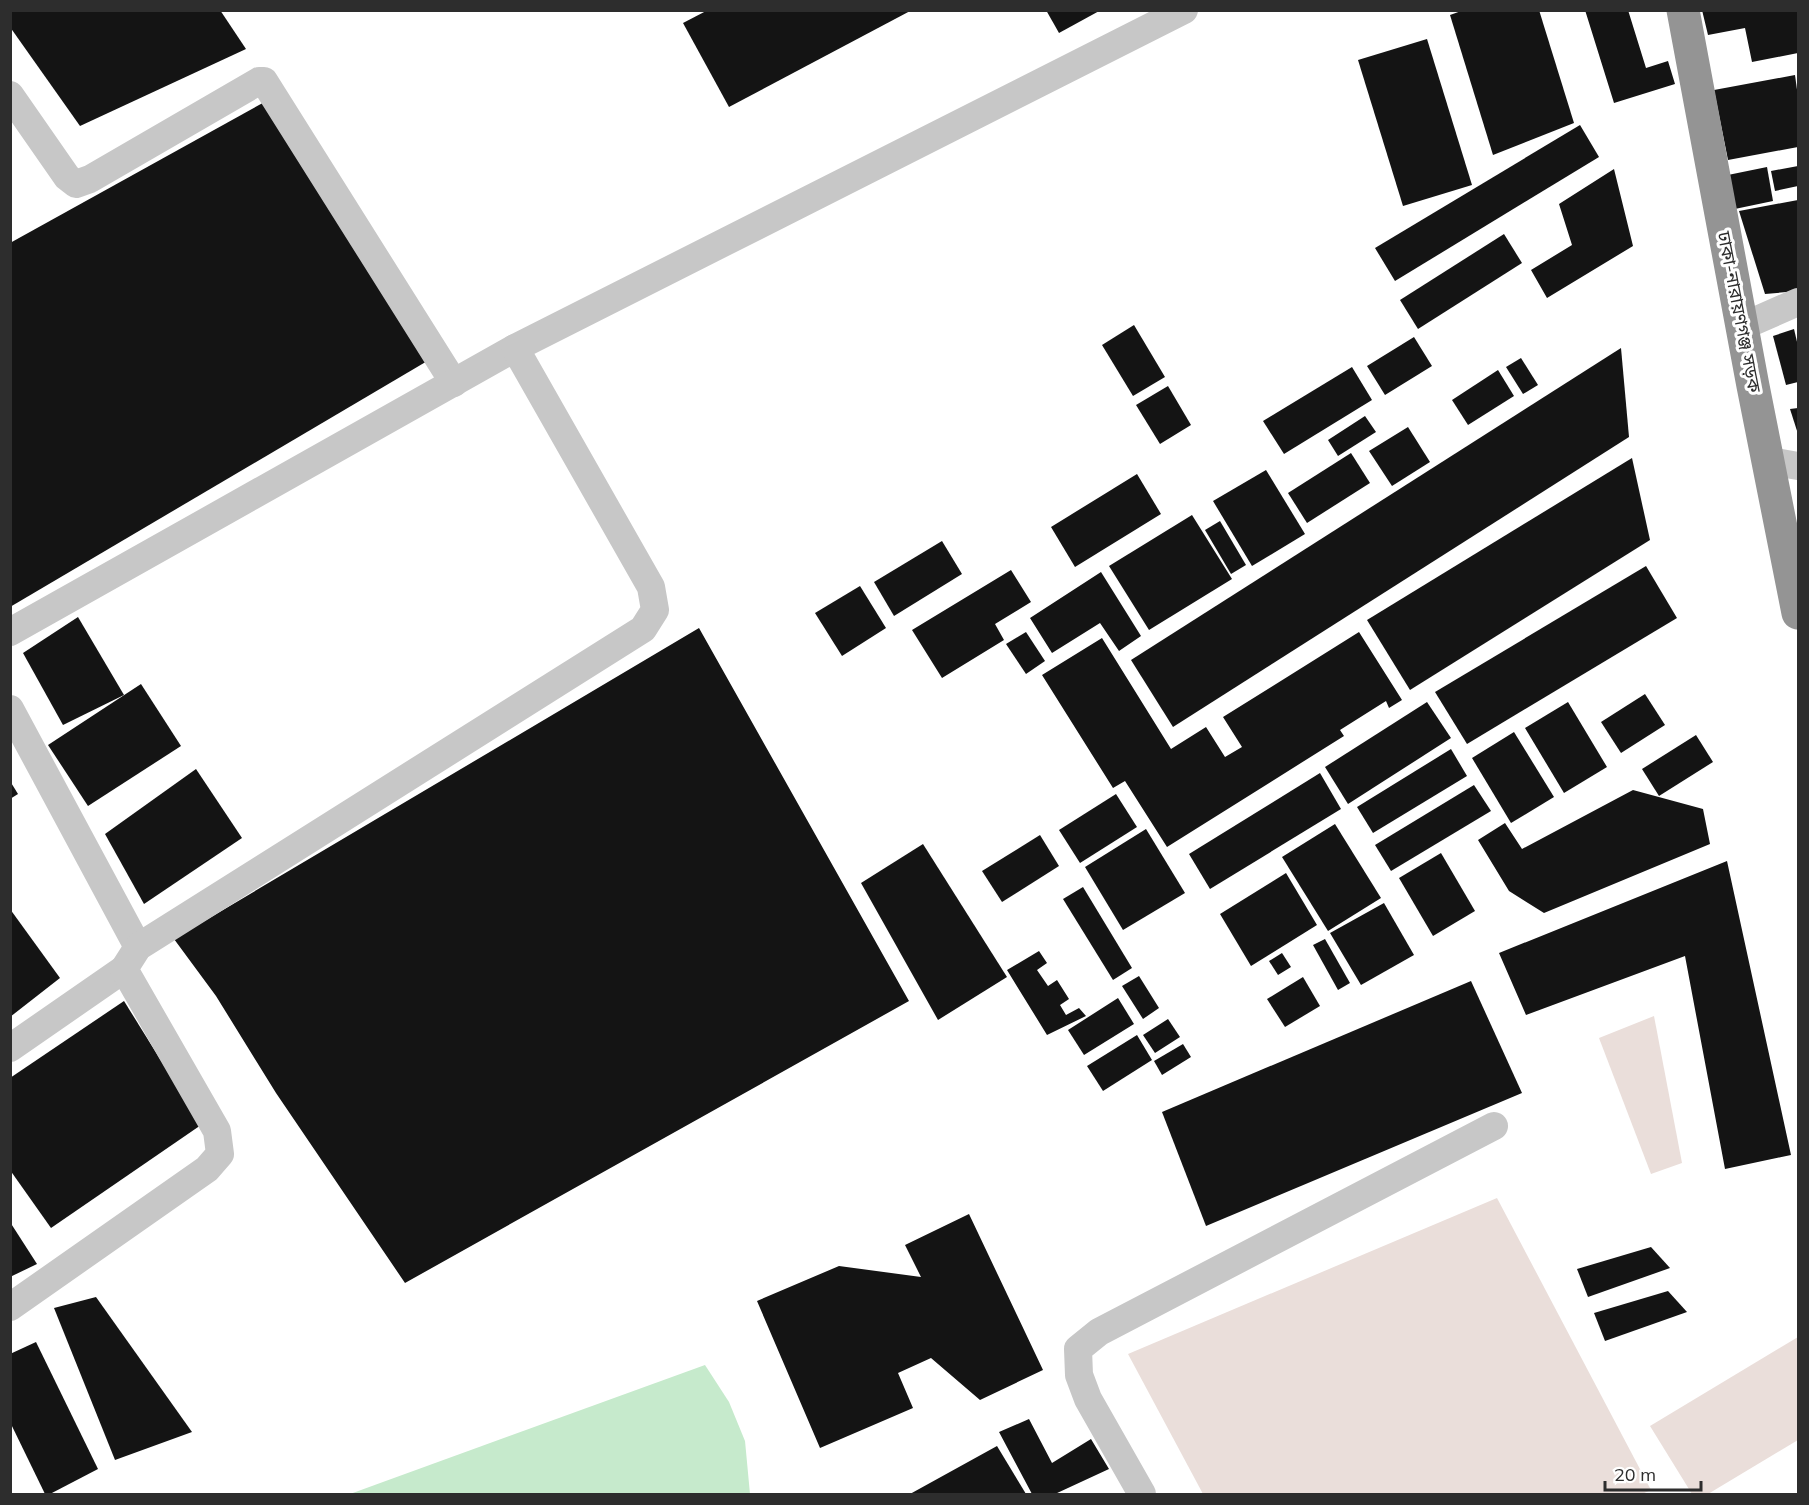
<svg xmlns="http://www.w3.org/2000/svg" width="1809" height="1505" font-family="Mulish,'Noto Sans Bengali',sans-serif">
	<style>
		.green { fill: #eadeda }
		.water { fill: #c6eacc }
		.building { fill: #141414 }
		.lines { fill: none; stroke-linecap: round; stroke-linejoin: round }
		.street { stroke: #c7c7c7; stroke-width: 28 }
		.highway { stroke: #949494; stroke-width: 33 }
		.labels { text-anchor: middle; stroke-width: 6; stroke-linejoin: round; paint-order: stroke }
		.street-label { font-size: 18px; fill: #2d2d2d; stroke: #fff }
	</style>
	<rect width="100%" height="100%" fill="#fff"/>
	<g class="green">
		<path d="M1654,1016l28,147 -31,11 -52,-136z"/>
		<path d="M1497,1198l154,292 -9,4h-439l-75,-140z"/>
		<path d="M1798,1337v103l-90,54h-16l-42,-68z"/>
	</g>
	<path class="water" d="M705,1365l24,37 16,39 5,53h-400z"/>
	<g class="building">
		<path d="M10,10h210l26,39 -166,77 -70,-99z"/>
		<path d="M708,10h204l-183,97 -46,-84z"/>
		<path d="M1046,10h55l-42,23z"/>
		<path d="M1464,10h75l35,113 -81,32 -43,-140z"/>
		<path d="M1585,10h43l18,58 22,-7 7,23 -61,19z"/>
		<path d="M1702,10h96v43l-46,9 -7,-34 -37,7z"/>
		<path d="M1427,39l45,146 -69,21 -45,-146z"/>
		<path d="M1795,75l3,22v50l-70,13 -14,-70z"/>
		<path d="M270,99l159,261 -419,247v-364z"/>
		<path d="M1580,125l19,32 -204,124 -20,-33z"/>
		<path d="M1798,166v20l-23,5 -4,-20z"/>
		<path d="M1767,167l6,34 -43,9 -7,-34z"/>
		<path d="M1614,169l19,77 -86,52 -16,-28 41,-25 -13,-41z"/>
		<path d="M1798,200v91l-33,3 -26,-83z"/>
		<path d="M1504,234l18,29 -104,66 -18,-29z"/>
		<path d="M1134,325l31,52 -32,19 -31,-51z"/>
		<path d="M1794,329l4,17v36l-12,3 -13,-49z"/>
		<path d="M1414,337l18,29 -47,29 -18,-29z"/>
		<path d="M1621,348l8,89 -456,290 -42,-67z"/>
		<path d="M1521,358l17,27 -15,9 -17,-27z"/>
		<path d="M1352,367l20,33 -88,54 -21,-33z"/>
		<path d="M1498,370l16,26 -46,29 -16,-25z"/>
		<path d="M1168,386l23,39 -31,19 -24,-39z"/>
		<path d="M1798,408v26l-8,-25z"/>
		<path d="M1365,416l11,16 -38,24 -10,-16z"/>
		<path d="M1408,427l22,35 -38,24 -23,-35z"/>
		<path d="M1351,453l19,30 -63,40 -19,-30z"/>
		<path d="M1632,458l18,82 -240,150 -43,-70z"/>
		<path d="M1266,470l39,64 -53,32 -39,-65z"/>
		<path d="M1137,474l24,40 -86,53 -24,-40z"/>
		<path d="M1192,515l40,64 -83,51 -40,-64z"/>
		<path d="M1220,521l26,44 -15,9 -26,-44z"/>
		<path d="M942,541l20,33 -68,42 -20,-34z"/>
		<path d="M1646,566l31,52 -210,126 -32,-52z"/>
		<path d="M1011,570l20,32 -36,22 9,16 -62,38 -30,-48z"/>
		<path d="M1101,572l40,64 -22,15 -19,-28 -48,30 -22,-35z"/>
		<path d="M860,586l26,42 -44,28 -27,-43z"/>
		<path d="M78,617l46,78 -61,30 -40,-72z"/>
		<path d="M699,628l210,373 -504,282 -129,-190 -60,-97 -42,-57z"/>
		<path d="M1026,632l19,29 -19,13 -20,-30z"/>
		<path d="M1359,632l43,68 -13,8 -3,-7 -46,29 4,6 -177,111 -42,-66 -12,7 -71,-113 60,-37 69,111 35,-22 19,30 17,-10 -19,-30z"/>
		<path d="M141,684l40,62 -93,60 -40,-61z"/>
		<path d="M1645,694l20,31 -44,28 -20,-31z"/>
		<path d="M1427,702l24,36 -103,66 -23,-37z"/>
		<path d="M1568,702l39,65 -43,26 -39,-65z"/>
		<path d="M1514,732l40,65 -43,26 -39,-65z"/>
		<path d="M1696,735l17,27 -54,34 -17,-27z"/>
		<path d="M1451,749l16,27 -94,57 -16,-26z"/>
		<path d="M196,769l46,69 -98,66 -39,-70z"/>
		<path d="M1320,773l21,36 -131,80 -21,-35z"/>
		<path d="M10,781l8,13 -8,5z"/>
		<path d="M1474,785l17,26 -100,60 -16,-26z"/>
		<path d="M1633,790l70,19 7,35 -166,69 -35,-22 -31,-51 27,-17 17,26z"/>
		<path d="M1116,794l21,33 -57,36 -21,-33z"/>
		<path d="M1335,824l46,74 -53,33 -46,-74z"/>
		<path d="M1146,829l39,64 -62,37 -38,-63z"/>
		<path d="M1040,835l19,31 -57,36 -20,-31z"/>
		<path d="M923,844l84,133 -69,43 -77,-137z"/>
		<path d="M1441,853l34,58 -42,25 -34,-58z"/>
		<path d="M1727,861l64,294 -66,14 -40,-213 -159,59 -27,-62z"/>
		<path d="M1286,873l31,52 -66,41 -31,-52z"/>
		<path d="M1083,887l49,81 -19,12 -50,-81z"/>
		<path d="M1384,903l30,52 -53,30 -31,-52z"/>
		<path d="M10,909l50,69 -50,39z"/>
		<path d="M1325,939l25,44 -12,7 -25,-45z"/>
		<path d="M1039,951l8,12 -10,7 11,16 9,-6 12,19 -9,6 6,10 13,-7 7,8 -39,19 -40,-65z"/>
		<path d="M1282,953l9,14 -13,8 -9,-14z"/>
		<path d="M1139,976l20,32 -16,11 -21,-33z"/>
		<path d="M1303,977l17,29 -35,21 -18,-28z"/>
		<path d="M1471,981l51,112 -316,133 -44,-114z"/>
		<path d="M1118,998l16,26 -50,31 -16,-25z"/>
		<path d="M124,1001l77,124 -150,103 -41,-58v-92z"/>
		<path d="M1168,1019l12,18 -25,16 -12,-18z"/>
		<path d="M1137,1035l15,25 -49,31 -16,-25z"/>
		<path d="M1183,1044l8,13 -29,18 -8,-14z"/>
		<path d="M969,1214l74,156 -63,30 -49,-42 -33,15 15,35 -93,40 -63,-147 82,-35 82,11 -16,-32z"/>
		<path d="M10,1222l27,42 -27,13z"/>
		<path d="M1651,1247l19,21 -82,29 -11,-28z"/>
		<path d="M1668,1291l19,21 -82,29 -11,-28z"/>
		<path d="M96,1297l96,135 -77,28 -61,-152z"/>
		<path d="M36,1342l62,127 -48,25h-5l-35,-72v-68z"/>
		<path d="M1029,1419l23,44 39,-24 18,30 -54,25h-23l-33,-62z"/>
		<path d="M997,1446l29,48h-116z"/>
	</g>
	<g class="lines">
		<g class="street">
			<path d="M10,95l57,82 9,7 14,-5 169,-98h5l190,302"/>
			<path d="M1741,327l57,-25"/>
			<path d="M1769,461l29,5"/>
			<path d="M10,632l505,-284"/>
			<path d="M10,709l128,238"/>
			<path d="M10,1048l114,-79"/>
			<path d="M10,1307l197,-138 13,-15 -3,-23 -93,-162 14,-22 505,-318 12,-19 -4,-23 -136,-239 669,-338"/>
			<path d="M1142,1494l-54,-95 -9,-24 -1,-26 21,-17 395,-206"/>
		</g>
		<path class="highway" d="M1683,10l70,376 45,227"/>
	</g>
	<g class="labels">
		<g class="street-label">
			<text transform="translate(1739 312) rotate(79)" y="6">ঢাকা-নারায়ণগঞ্জ সড়ক</text>
		</g>
	</g>
	<rect width="1809" height="1505" fill="none" stroke="#2d2d2d" stroke-width="24"/>
	<path d="M1605 1481v9h96v-9" fill="none" stroke="#2d2d2d" stroke-width="3"/>
	<text x="1614" y="1481" font-size="18" fill="#2d2d2d" stroke="#ffffff" stroke-width="4.5" paint-order="stroke">20 m</text>
</svg>
